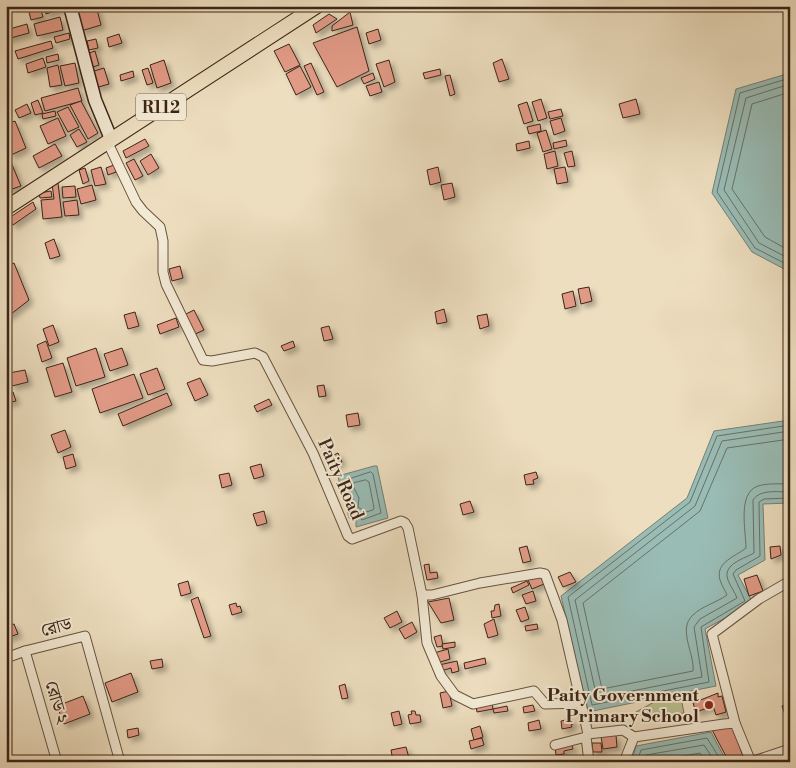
<svg xmlns="http://www.w3.org/2000/svg" width="796" height="768" font-family="'Libre Bodoni','Noto Serif Bengali',serif">
	<style>
		.green { fill: #bac191; stroke: #7b7354 }
		.water { fill: #99bcb5; stroke: #748075 }
		.lines { fill: none; stroke-linecap: round; stroke-linejoin: round }
		.shore { stroke: #6a7066; stroke-width: 1 }
		.building { fill: #e19a86; stroke: #3c2516; filter: url(#shadow) }
		.street-casing { stroke: #685340; stroke-width: 11 }
		.secondary-casing { stroke: #3c2516; stroke-width: 15 }
		.primary-casing { stroke: #3c2516; stroke-width: 16 }
		.street { stroke: #f3ead5; stroke-width: 9 }
		.secondary { stroke: #f3ead5; stroke-width: 12 }
		.primary { stroke: #eddebf; stroke-width: 14 }
		.poi-dot { fill: #8f2418; stroke: #f3ead5; stroke-width: 2 }
		.labels { text-anchor: middle; stroke-width: 4; stroke-linejoin: round; paint-order: stroke }
		.shield { fill: #f3ead5; stroke: #73604f; stroke-width: 1 }
		.shield-label { font-size: 16px; font-weight: bold; fill: #3c2516 }
		.street-label { font-size: 18px; fill: #3c2516; stroke: #f3ead5 }
		.poi-label { font-size: 18px; font-weight: bold; fill: #3c2516; stroke: #f3ead5; text-anchor: end }
	</style>
	<defs>
		<filter id="shadow"><feDropShadow dx="4" dy="4" stdDeviation="2.5" flood-color="#0004"/></filter>
	</defs>
	<rect width="100%" height="100%" fill="#eddebf"/>
	<filter id="stains"><feTurbulence type="fractalNoise" baseFrequency=".004" numOctaves="4"/><feColorMatrix values="0 0 0 0 .2 0 0 0 0 .09 0 0 0 0 .02 0 0 0 .5 -.17"/></filter>
	<radialGradient id="worn" r=".72"><stop offset=".6" stop-color="#630" stop-opacity="0"/><stop offset="1" stop-color="#630" stop-opacity=".3"/></radialGradient>
	<path class="green" d="M668,698h13l3,15 -38,5 -10,-6 20,-11z"/>
	<g class="water">
		<path d="M790,73v199l-38,-20 -40,-59 24,-104z"/>
		<path d="M790,420v83l-27,1 2,56 -27,15 15,28 -48,26 11,57 -128,26 -27,-116 126,-98 27,-67z"/>
		<path d="M374,466h3l11,52 -32,9v-8l-7,-1 -3,-12 2,-5 -7,-10 -3,-15z"/>
		<path d="M711,732l16,30h-95l4,-16z"/>
		<path d="M314,756h31l10,6h-68l1,-2z"/>
	</g>
	<g class="lines">
		<g class="shore">
			<path d="M790,78l-50,15 -23,99 38,56 35,18"/>
			<path d="M790,84l-44,14 -22,92 35,53 31,16"/>
			<path d="M790,92l-38,12 -20,85 33,48 25,14"/>
			<path d="M790,425l-73,11 -27,66 -122,95 24,108 117,-23 -8,-55 44,-26 -12,-27 3,-4 24,-14 -1,-54 5,-3 26,-1"/>
			<path d="M790,431l-68,10 -27,65 -120,94 22,98 105,-21 -8,-50 6,-8 37,-21c-2,-6 -7,-12 -9,-18 -6,-16 16,-21 26,-27l-1,-53c7,-11 25,-8 37,-8"/>
			<path d="M790,439l-63,9 -27,63 -117,92 19,86 91,-18c2,-17 -16,-42 0,-56 9,-9 23,-12 34,-20 -2,-5 -5,-9 -7,-15 -5,-18 15,-23 26,-32 0,-17 -9,-55 12,-62 9,-3 22,-2 32,-2"/>
			<path d="M371,472l2,2 8,39 -19,7 -4,-5 -6,-3 -1,-6 2,-7 -7,-11 -2,-7z"/>
			<path d="M366,480l3,2 5,26 -1,2 -7,2 -8,-5 1,-9 -6,-12 1,-3z"/>
			<path d="M637,762l4,-12 66,-12 15,24"/>
			<path d="M644,762l2,-7 58,-10 11,17"/>
			<path d="M652,762l48,-9 6,9"/>
		</g>
	</g>
	<g class="building">
		<path d="M51,6h9l1,3 -15,5 -2,-6z"/>
		<path d="M88,6h8l5,19 -20,6 -5,-21z"/>
		<path d="M41,10l2,7 -12,3 -2,-8z"/>
		<path d="M350,12l3,13 -21,6v-5z"/>
		<path d="M329,14l8,5 -21,14 -3,-8z"/>
		<path d="M60,17l3,13 -26,6 -3,-12z"/>
		<path d="M27,24l2,9 -22,6 -1,-9z"/>
		<path d="M357,27l12,44 -32,16 -24,-44z"/>
		<path d="M378,29l3,11 -12,4 -3,-11z"/>
		<path d="M69,33l1,6 -14,4 -2,-6z"/>
		<path d="M119,34l3,9 -13,4 -2,-9z"/>
		<path d="M96,39l2,9 -9,2 -2,-9z"/>
		<path d="M51,41l2,7 -35,11 -3,-8z"/>
		<path d="M289,44l11,21 -15,7 -11,-21z"/>
		<path d="M95,51l4,14 -9,3 -4,-14z"/>
		<path d="M58,54l1,6 -12,3 -1,-6z"/>
		<path d="M43,58l3,9 -18,6 -2,-9z"/>
		<path d="M502,59l7,20 -10,3 -6,-19z"/>
		<path d="M164,60l7,23 -14,5 -7,-23z"/>
		<path d="M389,60l6,22 -11,5 -8,-23z"/>
		<path d="M75,63l4,20 -14,3 -5,-20z"/>
		<path d="M311,63l13,29 -7,3 -13,-29z"/>
		<path d="M58,65l4,20 -12,2 -3,-19z"/>
		<path d="M300,66l11,21 -15,8 -10,-21z"/>
		<path d="M104,68l5,16 -14,4 -4,-16z"/>
		<path d="M148,68l5,15 -6,2 -5,-15z"/>
		<path d="M440,69l1,6 -16,4 -2,-6z"/>
		<path d="M133,71l1,6 -13,4 -1,-6z"/>
		<path d="M373,73l2,6 -11,5 -3,-6z"/>
		<path d="M450,75l5,19 -5,2 -5,-20z"/>
		<path d="M379,82l3,10 -12,4 -4,-10z"/>
		<path d="M78,88l4,13 -37,10 -4,-13z"/>
		<path d="M541,99l6,19 -9,3 -6,-19z"/>
		<path d="M636,99l4,15 -17,4 -4,-14z"/>
		<path d="M38,100l5,13 -8,2 -4,-12z"/>
		<path d="M81,101l17,32 -10,6 -18,-34z"/>
		<path d="M527,102l6,19 -9,3 -6,-19z"/>
		<path d="M27,104l4,9 -12,5 -4,-8z"/>
		<path d="M68,107l11,20 -11,5 -11,-20z"/>
		<path d="M561,109l2,7 -13,3 -2,-7z"/>
		<path d="M55,111l1,5 -13,3 -1,-5z"/>
		<path d="M58,118l8,18 -18,8 -8,-18z"/>
		<path d="M561,118l4,13 -11,4 -4,-14z"/>
		<path d="M15,121l11,27 -15,7 -5,-10v-21z"/>
		<path d="M540,124l1,7 -12,3 -2,-7z"/>
		<path d="M79,129l8,13 -10,5 -7,-12z"/>
		<path d="M546,130l6,19 -9,3 -6,-19z"/>
		<path d="M145,139l4,7 -23,12 -3,-7z"/>
		<path d="M566,140l1,6 -13,3 -1,-6z"/>
		<path d="M529,141l1,7 -13,3 -1,-7z"/>
		<path d="M55,144l7,12 -23,12 -6,-12z"/>
		<path d="M555,151l3,15 -11,3 -3,-15z"/>
		<path d="M572,151l3,15 -7,1 -4,-14z"/>
		<path d="M151,154l8,14 -11,7 -8,-14z"/>
		<path d="M134,159l9,17 -8,4 -9,-17z"/>
		<path d="M10,160l11,26 -15,5v-30z"/>
		<path d="M114,165l2,7 -8,3 -2,-7z"/>
		<path d="M101,167l5,17 -11,2 -4,-16z"/>
		<path d="M438,167l3,15 -11,3 -3,-15z"/>
		<path d="M565,167l3,15 -11,2 -3,-15z"/>
		<path d="M85,168l4,13 -6,3 -4,-14z"/>
		<path d="M58,183l4,34 -19,2 -2,-19 13,-1 -2,-15z"/>
		<path d="M452,183l3,14 -11,3 -3,-15z"/>
		<path d="M92,185l4,15 -15,4 -4,-15z"/>
		<path d="M75,186l1,11 -13,1 -1,-11z"/>
		<path d="M51,191l1,6 -12,1 -1,-5z"/>
		<path d="M77,200l2,15 -14,1 -2,-14z"/>
		<path d="M33,202l3,7 -23,16 -4,-7z"/>
		<path d="M54,239l6,17 -10,3 -5,-16z"/>
		<path d="M14,263l15,37 -23,18v-52z"/>
		<path d="M180,266l3,12 -11,3 -3,-12z"/>
		<path d="M589,287l3,14 -11,3 -3,-15z"/>
		<path d="M573,291l3,15 -11,3 -3,-15z"/>
		<path d="M444,309l3,13 -10,2 -2,-12z"/>
		<path d="M194,310l10,20 -11,5 -9,-20z"/>
		<path d="M135,312l4,14 -11,3 -4,-14z"/>
		<path d="M487,314l2,12 -9,3 -3,-13z"/>
		<path d="M176,318l3,9 -19,7 -3,-9z"/>
		<path d="M53,325l6,17 -10,4 -6,-17z"/>
		<path d="M329,326l4,13 -9,2 -3,-13z"/>
		<path d="M46,341l6,17 -10,4 -5,-17z"/>
		<path d="M293,341l2,6 -11,4 -3,-5z"/>
		<path d="M96,348l9,29 -29,9 -9,-28z"/>
		<path d="M122,348l6,17 -18,6 -6,-17z"/>
		<path d="M63,363l9,29 -17,5 -9,-29z"/>
		<path d="M157,368l8,21 -17,6 -8,-21z"/>
		<path d="M25,370l3,12 -16,4 -3,-13z"/>
		<path d="M134,374l9,24 -43,15 -8,-24z"/>
		<path d="M200,378l8,17 -13,6 -8,-18z"/>
		<path d="M324,385l2,11 -7,1 -2,-11z"/>
		<path d="M13,392l3,9 -10,2v-10z"/>
		<path d="M167,393l5,12 -49,21 -5,-12z"/>
		<path d="M269,399l3,6 -15,7 -3,-6z"/>
		<path d="M358,413l2,12 -12,2 -2,-12z"/>
		<path d="M65,430l6,17 -13,6 -7,-18z"/>
		<path d="M338,453l4,9 -10,4 -3,-9z"/>
		<path d="M73,454l3,12 -10,3 -3,-12z"/>
		<path d="M261,464l3,12 -10,3 -4,-12z"/>
		<path d="M536,472l2,6 -5,2 1,4 -8,1 -2,-10z"/>
		<path d="M229,473l3,12 -10,3 -3,-13z"/>
		<path d="M470,501l4,11 -11,3 -3,-11z"/>
		<path d="M264,511l3,12 -10,3 -4,-12z"/>
		<path d="M527,546l4,15 -8,2 -4,-15z"/>
		<path d="M780,546l1,9 -10,4 -1,-12z"/>
		<path d="M429,564l1,9 7,-1 1,6 -11,2 -3,-15z"/>
		<path d="M570,572l6,10 -13,5 -5,-10z"/>
		<path d="M540,575l4,9 -12,5 -4,-9z"/>
		<path d="M757,575l6,16 -14,5 -5,-17z"/>
		<path d="M188,581l3,12 -10,3 -3,-12z"/>
		<path d="M527,581l2,4 -16,8 -2,-5z"/>
		<path d="M533,591l3,10 -10,3 -4,-9z"/>
		<path d="M198,597l13,39 -7,2 -13,-38z"/>
		<path d="M449,598l5,22 -13,3 -13,-21z"/>
		<path d="M236,603l1,4 3,-1 2,6 -10,3 -3,-10z"/>
		<path d="M499,604l2,12 -9,2 -1,-7h3l1,-6z"/>
		<path d="M525,607l4,12 -8,3 -5,-12z"/>
		<path d="M397,611l5,11 -12,6 -6,-10z"/>
		<path d="M494,619l4,16 -10,3 -4,-14z"/>
		<path d="M412,622l5,10 -12,7 -6,-10z"/>
		<path d="M14,624l4,10 -12,4v-12z"/>
		<path d="M537,624l1,5 -12,2 -1,-5z"/>
		<path d="M441,635l2,11 -6,1 -3,-10z"/>
		<path d="M455,642v5l-12,2 -1,-5z"/>
		<path d="M448,649l2,10 -13,4 -3,-10z"/>
		<path d="M485,658l1,6 -21,5 -1,-6z"/>
		<path d="M162,659l1,8 -11,2 -2,-8z"/>
		<path d="M457,661l2,10 -7,2 -1,-5 -10,3 -2,-6z"/>
		<path d="M131,673l7,19 -26,10 -7,-19z"/>
		<path d="M345,684l3,14 -6,1 -3,-13z"/>
		<path d="M449,691l3,15 -9,2 -3,-15z"/>
		<path d="M718,693v4l4,-1 4,16 -10,3 -3,-9 -17,6 -3,-9z"/>
		<path d="M83,696l7,18 -26,10 -7,-18z"/>
		<path d="M492,703l1,6 -16,3 -1,-6z"/>
		<path d="M790,704v18l-2,1 -6,-17z"/>
		<path d="M533,705l2,6 -11,2 -1,-6z"/>
		<path d="M507,706l1,5 -14,2 -1,-4z"/>
		<path d="M399,711l3,13 -8,2 -3,-13z"/>
		<path d="M411,711h4l1,4h4l1,7 -11,2 -2,-9 4,-1z"/>
		<path d="M572,719l1,5 -2,1 1,2 -10,2 -1,-8z"/>
		<path d="M539,720l2,9 -12,2 -1,-8z"/>
		<path d="M480,726l3,11 -9,3 -3,-11z"/>
		<path d="M724,727l9,1 12,34h-16l-18,-34z"/>
		<path d="M138,728l1,7 -11,3 -1,-8z"/>
		<path d="M616,735l1,12 -14,2 -2,-13z"/>
		<path d="M482,738l2,7 -13,4 -2,-8z"/>
		<path d="M592,743h9l1,9h-9z"/>
		<path d="M572,744l1,5 -9,2v3l-8,1 -1,-8z"/>
		<path d="M406,747l3,11 -16,3 -2,-11z"/>
	</g>
	<g class="lines">
		<defs>
			<g id="street">
				<path d="M107,141l29,61 7,9 17,16 3,14v31l3,12 37,76 9,1 43,-8 8,4 50,96 35,83 4,3 49,-18 4,2 3,5 14,67h10l48,-12 60,-10 5,1 17,46 19,83"/>
				<path d="M422,595l5,48 14,33 14,19 18,9 61,-13 11,13 36,-1 7,31 -2,3 3,25"/>
				<path d="M25,651l32,111"/>
				<path d="M6,658l19,-7 60,-15 35,126"/>
				<path d="M735,723l-23,-89 47,-35 31,-18"/>
				<path d="M588,734l35,-4 11,7"/>
				<path d="M634,737l90,-13 11,-1 16,39"/>
				<path d="M555,745l31,-8"/>
				<path d="M624,762l10,-25"/>
				<path d="M751,762l39,-13"/>
			</g>
			<path id="secondary" d="M70,6l25,94 16,39"/>
			<path id="primary" d="M6,208l311,-202"/>
		</defs>
		<use href="#street" class="street-casing"/>
		<use href="#secondary" class="secondary-casing"/>
		<use href="#primary" class="primary-casing"/>
		<use href="#street" class="street"/>
		<use href="#secondary" class="secondary"/>
		<use href="#primary" class="primary"/>
	</g>
	<circle class="poi-dot" cx="709" cy="705" r="5"/>
	<g class="labels">
		<rect class="shield" x="136" y="93.5" width="50" height="27" rx="4"/>
		<g class="shield-label">
			<text x="161" y="113">R112</text>
		</g>
		<g class="street-label">
			<text transform="translate(341 479) rotate(66)" y="6">Paity Road</text>
			<text transform="translate(56 627) rotate(-14)" y="6">রোড</text>
			<text transform="translate(57 702) rotate(74)" y="6">রোড ২</text>
		</g>
		<g class="poi-label">
			<text x="699" y="701">Paity Government<tspan x="699" dy="21">Primary School</tspan></text>
		</g>
	</g>
	<rect width="796" height="768" fill="none" stroke="#eddebf" stroke-width="25"/>
	<rect x="8" y="8" width="781" height="753" fill="none" stroke="#3c2516" stroke-width="2.5"/>
	<rect x="12" y="12" width="771" height="743" fill="none" stroke="#3c2516"/>
	<rect width="100%" height="100%" filter="url(#stains)"/>
	<rect width="100%" height="100%" fill="url(#worn)"/>
</svg>
